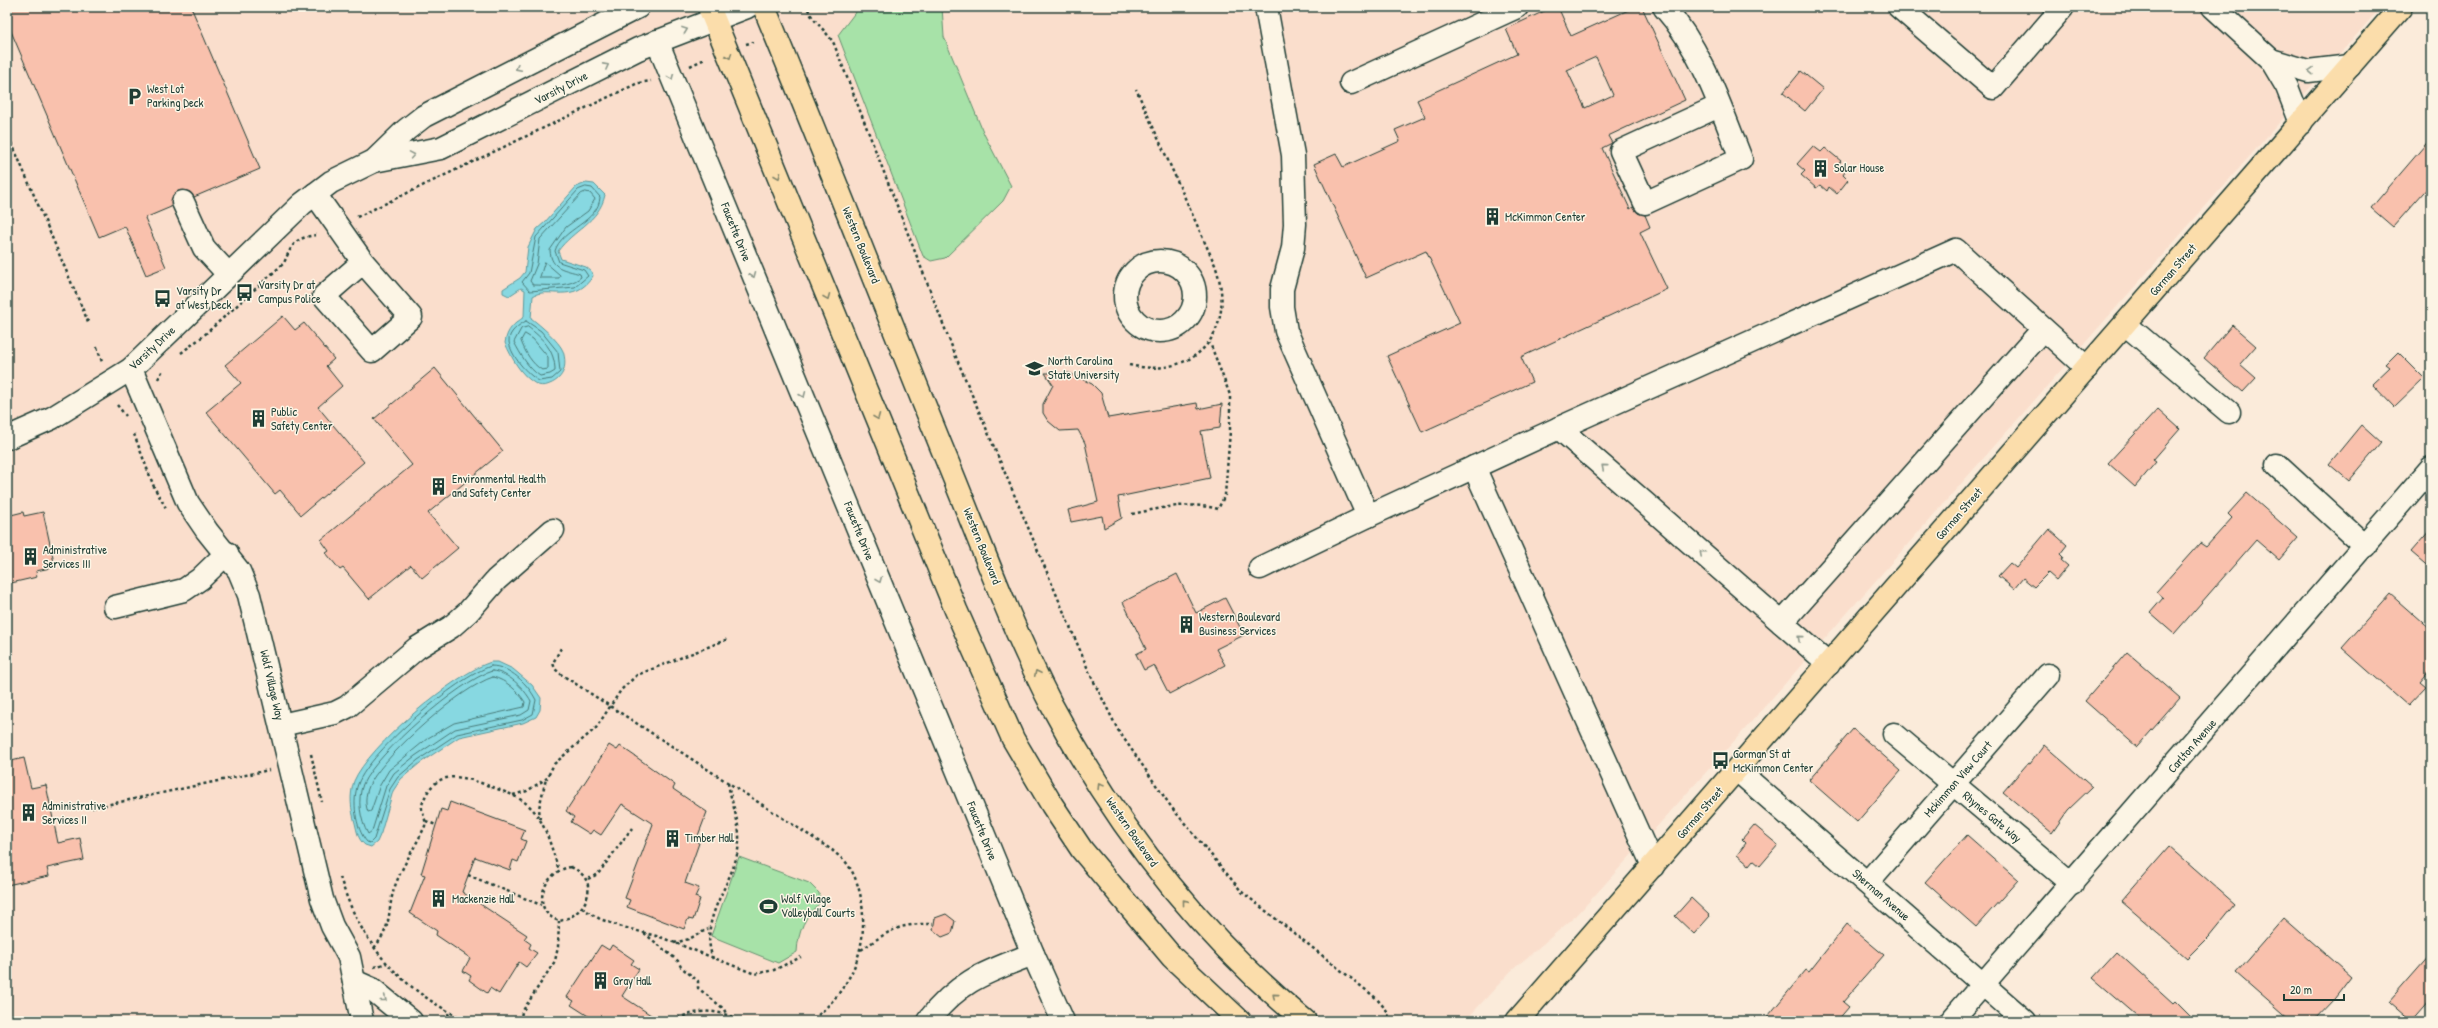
<svg xmlns="http://www.w3.org/2000/svg" width="2438" height="1028" font-family="'Patrick Hand',sans-serif">
	<style>
		.built { fill: #fadecc }
		.green { fill: #a7e2a8; stroke: #63906e }
		.water { fill: #87d8e1; stroke: #5d9a9c }
		.lines { fill: none; stroke-linecap: round; stroke-linejoin: round }
		.shore { stroke: #497b79; stroke-width: 1 }
		.building { fill: #f9c1ad; stroke: #1f3d34; fill-rule: evenodd }
		.minor-casing { stroke: #1f3d34; stroke-width: 25 }
		.major-casing { stroke: #1f3d34; stroke-width: 25 }
		.path { stroke: #1f3d34; stroke-width: 2.5; stroke-dasharray: 3 3; stroke-linecap: butt }
		.minor { stroke: #fcf5e5; stroke-width: 22 }
		.major { stroke: #fbddab; stroke-width: 22 }
		.oneway { stroke: #8e998c }
		.oneway2 { stroke: #82856a }
		.labels { text-anchor: middle; stroke-width: 3; stroke-linejoin: round; paint-order: stroke }
		.street-label { font-size: 12px; fill: #1f3d34; stroke: #fcf5e5 }
		.poi-label { font-size: 12px; fill: #1f3d34; stroke: #fcf5e5; text-anchor: start }
	</style>
	<rect width="100%" height="100%" fill="#fbebda"/>
	<filter id="ink" filterUnits="userSpaceOnUse"><feTurbulence type="fractalNoise" baseFrequency=".025" numOctaves="2"/><feDisplacementMap in="SourceGraphic" scale="8" xChannelSelector="R" yChannelSelector="G"/><feConvolveMatrix kernelMatrix="1 2 1 2 8 2 1 2 1" color-interpolation-filters="sRGB"/></filter>
	<g filter="url(#ink)">
		<path class="built" d="M7,7h2374l-636,722 -168,186 -66,56 -46,50h-1458z"/>
		<g class="green">
			<path d="M875,7h67l2,30 40,97 27,52 -8,15 -58,57 -14,3 -8,-5 -85,-221 19,-25z"/>
			<path d="M739,857l70,26 10,10 1,10c-15,12 -22,29 -23,49l-19,11 -67,-27z"/>
		</g>
		<g class="water">
			<path d="M586,183l8,1 11,11c-6,27 -32,35 -47,56l3,8 25,8 6,5 1,4c-18,29 -46,10 -60,20l-2,22c9,7 28,23 32,33 5,16 0,29 -16,34 -3,1 -8,1 -11,-1 -16,-9 -24,-26 -31,-41 2,-14 9,-19 19,-26l1,-27 -4,-2 -12,8 -6,-3v-4l17,-11 5,-6 3,-25 9,-18 8,-7 31,-35z"/>
			<path d="M491,662h7l15,7 19,16 9,13 -1,12 -4,7 -13,6 -64,14 -39,26 -19,16 -8,12 -12,42 -4,9 -6,5 -6,-2c-7,-5 -8,-14 -10,-22 -4,-14 -6,-27 -1,-42 14,-34 101,-108 137,-119z"/>
		</g>
		<g class="lines">
			<g class="shore">
				<path d="M586,187l6,1 8,9c-1,25 -39,32 -45,54l4,11 25,8 4,6 -13,11 -45,4 -8,-9 7,-9 7,-36 42,-47z"/>
				<path d="M586,192l4,1 5,6 -7,12 -22,16 -16,23c1,20 15,19 30,24l1,3c-13,11 -33,8 -48,8l-3,-4 7,-17 3,-25 41,-45z"/>
				<path d="M545,262l15,13 -1,3h-19z"/>
				<path d="M526,321l15,10 17,21 2,20 -8,7 -13,2c-12,-7 -28,-25 -30,-39 -1,-10 10,-17 17,-21z"/>
				<path d="M528,327c15,12 27,23 27,44l-5,3 -10,2c-12,-8 -19,-21 -26,-34l7,-13z"/>
				<path d="M525,334l8,5 15,18v12l-6,1c-10,-6 -17,-18 -21,-29z"/>
				<path d="M491,666c19,0 37,18 45,34l-3,14 -11,6 -65,14 -39,26 -20,17 -8,12 -16,50 -4,4 -3,-1c-12,-14 -15,-42 -9,-58 12,-33 99,-107 133,-118z"/>
				<path d="M492,671c16,1 32,17 39,30l-2,9 -8,5 -66,14 -40,27 -21,17 -8,13 -14,45 -4,3c-8,-14 -11,-35 -5,-50 13,-30 97,-104 129,-113z"/>
				<path d="M493,677c13,3 25,14 32,25l-1,5 -70,16 -26,15 -39,32 -9,15 -9,26 -3,1c-4,-10 -2,-21 3,-30 17,-30 90,-95 122,-105z"/>
			</g>
		</g>
		<g class="building">
			<path d="M7,7h184l69,162 -66,28 -4,-5 -12,-1 -5,4 -2,12 -26,11 21,49 -20,8 -21,-49 -26,11 -92,-215z"/>
			<path d="M1553,7h5l13,29 64,-29h7l43,93 -77,36 4,7 -10,5 28,61 3,-2 5,6 7,2 5,12 -10,5 27,57 -146,68 11,25 -110,50 -35,-76 73,-33 -34,-72 -60,27 -52,-114 22,-10 7,13 57,-26 -5,-11 30,-13 -8,-17 100,-46 -11,-25zM1596,57l17,38 -28,13 -18,-38z"/>
			<path d="M1801,71l22,18 -18,22 -22,-18z"/>
			<path d="M2431,138v46l-38,43 -22,-19z"/>
			<path d="M1813,146l8,6 4,-4 16,13 -4,5 8,6 -2,3 5,5 -11,14 -8,-7 -2,4 -7,-6 -4,3 -15,-13 4,-4 -8,-7z"/>
			<path d="M283,316l12,14 9,-7 30,36 -8,7 16,20 -24,21 46,55 -63,53 -21,-25 -5,4 -69,-82 35,-29 -16,-18z"/>
			<path d="M2232,325l24,21 -16,18 16,14 -13,14 -39,-34z"/>
			<path d="M2398,352l26,26 -30,29 -22,-23 18,-17 -4,-3z"/>
			<path d="M435,368l68,83 -75,62 30,35 -36,30 -11,-13 -42,34 -26,-31 -3,2 -14,-17 3,-2 -8,-11 91,-75 -38,-46z"/>
			<path d="M1045,373h24l23,11 9,9 7,25 89,-15 1,6 24,-5 -2,24 -19,3 9,47 -92,19 4,21 -18,10 -2,-12 -31,6 -3,-12 30,-8 -13,-59 -7,-13 -18,1 -12,-10 -5,-8v-9l10,-19z"/>
			<path d="M2158,409l22,20 -27,31 3,2 -21,25 -27,-24z"/>
			<path d="M2361,425l20,18 -32,38 -20,-17z"/>
			<path d="M2247,493l51,45 -19,22 -23,-20 -82,94 -24,-21 13,-15 -7,-6 44,-49 6,4 26,-29 -4,-4z"/>
			<path d="M23,512l1,4 19,-4 12,55 -19,4 1,6 -30,7v-68z"/>
			<path d="M2049,529l18,16 -7,9 3,3 -2,3 7,6 -12,14 -8,-7 -14,14 -11,-9 -9,11 -16,-13 12,-13 6,5z"/>
			<path d="M2431,529v40l-20,-17z"/>
			<path d="M1177,574l19,39 29,-15 19,37 -28,14 9,16 -56,29 -15,-29 -10,5 -8,-16 10,-5 -23,-47z"/>
			<path d="M2390,594l41,36v39l-11,13 6,5 -18,19 -66,-58z"/>
			<path d="M2127,652l53,46 -43,49 -52,-46z"/>
			<path d="M1853,729l48,42 -44,51 -48,-42z"/>
			<path d="M609,745l8,5 3,-4 19,13 36,26 -2,4 34,23 -11,29 3,2 -14,40 14,5 -4,9 5,2 -7,21 -5,-1 -4,10 -57,-22 3,-7 -5,-2 28,-74 -31,-20 -21,31 -8,-5 -3,4 -19,-12 3,-5 -8,-6z"/>
			<path d="M2044,745l48,42 -24,23 -16,23 -49,-41 25,-29 2,1z"/>
			<path d="M24,758l7,30 15,-3 12,58 22,-5 4,22 -37,8 2,8 -42,9v-123z"/>
			<path d="M450,802l75,28 -4,9 5,2 -8,21 -5,-2 -3,10 -35,-13 -13,35 65,43 -3,4 7,5 -2,4 8,5 -11,14 -7,-5 -20,32 -9,-6 -3,5 -18,-13 2,-4 -8,-5 7,-13 -34,-23 1,-4 -27,-18 15,-38 -4,-1 20,-65 6,2z"/>
			<path d="M1754,825l24,20 -18,21 -7,-6 -4,5 -12,-10 9,-12 -4,-4z"/>
			<path d="M1967,835l51,45 -42,47 -51,-45z"/>
			<path d="M2169,846l66,58 -26,32 -22,22 -66,-57z"/>
			<path d="M1691,898l19,18 -16,18 -19,-18z"/>
			<path d="M946,914l9,7 -3,12 -10,4 -9,-7 2,-12z"/>
			<path d="M2284,918l67,59 -16,21 -22,23h-22l-55,-48z"/>
			<path d="M1847,924l37,31 -41,47 6,5 -12,14h-73l42,-51 3,2z"/>
			<path d="M601,945l8,5 3,-5 22,15 -3,4 8,5 -17,27 38,25h-64l-25,-16 3,-4 -7,-4z"/>
			<path d="M2117,952l56,51 2,-2 20,20h-52l-50,-43z"/>
			<path d="M2431,954v44l-20,23 -22,-19z"/>
		</g>
		<g class="lines">
			<defs>
				<g id="minor">
					<path d="M1266,7l27,148 2,69 -2,24 -11,41v18l4,24 82,185 191,-88 397,-178 131,118"/>
					<path d="M1664,7c38,43 56,99 77,152l-96,44 -24,-52 98,-45"/>
					<path d="M1899,7l94,81 70,-81"/>
					<path d="M2213,7l58,53 16,27 14,36"/>
					<path d="M657,41l376,913 30,67"/>
					<path d="M2271,60l37,11 42,-5"/>
					<path d="M1351,83l166,-76"/>
					<path d="M374,161l67,-13 197,-99 109,-42"/>
					<path d="M315,194l48,68 -39,34 48,55 39,-34 -48,-55"/>
					<path d="M183,202l21,46 24,26"/>
					<circle cx="1160" cy="296" r="35"/>
					<path d="M2125,324l104,88"/>
					<path d="M131,369l57,134 19,28 32,40 10,24 73,304 10,27 17,31 13,64"/>
					<path d="M1559,428l270,236"/>
					<path d="M7,438l45,-20 79,-49 171,-165 29,-22 43,-21 32,-31 18,-14 214,-109"/>
					<path d="M2277,465l88,81"/>
					<path d="M1474,467l179,399"/>
					<path d="M1260,568l108,-52"/>
					<path d="M115,607l69,-17 16,-11 27,-26"/>
					<path d="M1782,623l261,-294"/>
					<path d="M281,725l54,-12 12,-6 70,-59 34,-21 17,-15 28,-32 57,-50"/>
					<path d="M1894,734l178,150"/>
					<path d="M1737,770l288,251"/>
					<path d="M1867,883l181,-208"/>
					<path d="M354,981l18,8 39,32"/>
					<path d="M928,1021c31,-41 59,-49 105,-67"/>
					<path d="M1951,1021l480,-553"/>
				</g>
				<g id="major">
					<path d="M709,7l247,603 57,129 39,66 30,45 90,107 68,64"/>
					<path d="M764,7c61,147 119,296 179,444 35,84 66,172 108,253 64,120 148,230 254,317"/>
					<path d="M1517,1021l884,-1014"/>
				</g>
			</defs>
			<use href="#minor" class="minor-casing"/>
			<use href="#major" class="major-casing"/>
			<g class="path">
				<path d="M808,9c5,13 19,22 26,35l122,313 134,317 28,56 54,78 70,84 134,106 12,14 1,9"/>
				<path d="M746,44l7,-2"/>
				<path d="M690,66l15,-7"/>
				<path d="M7,132l82,192"/>
				<path d="M357,217l281,-134 13,-2"/>
				<path d="M97,347l5,15"/>
				<path d="M181,353l21,-16 82,-74c8,-19 11,-25 32,-28"/>
				<path d="M1129,365c69,15 109,-35 86,-100l-79,-176"/>
				<path d="M158,379l5,-9"/>
				<path d="M117,405l9,11"/>
				<path d="M134,434l20,53 12,21"/>
				<path d="M1132,514c29,-6 57,-13 86,-5l7,-14 5,-64v-36l-20,-52"/>
				<path d="M561,648l-8,15 2,6 7,6 270,175c5,5 12,9 16,15 8,11 12,26 14,39 6,49 -13,87 -51,117"/>
				<path d="M311,754l11,48"/>
				<path d="M513,795l14,-4 20,-13 7,-14 42,-36 25,-38 16,-15 91,-36"/>
				<path d="M92,808l177,-38"/>
				<path d="M540,819l-1,-11 7,-29"/>
				<path d="M426,821l10,4"/>
				<path d="M571,867c32,14 15,49 -12,54 -31,-11 -15,-51 12,-54z"/>
				<path d="M468,875l73,30"/>
				<path d="M340,877c21,69 62,113 127,144"/>
				<path d="M588,879l10,-5 34,-46"/>
				<path d="M582,908l18,11 19,7 41,11 95,37 19,-4 27,-13"/>
				<path d="M644,933l34,28 3,6 17,14v7l26,21 2,5"/>
				<path d="M674,943l15,-4 19,-10"/>
				<path d="M374,948c20,-24 12,-36 21,-62 8,-22 21,-40 30,-60 2,-9 -6,-15 -2,-24 13,-36 42,-25 69,-15 16,6 31,11 42,24 13,16 18,40 25,59"/>
				<path d="M861,950c28,-19 37,-27 72,-26"/>
				<path d="M713,959c-16,-45 24,-76 26,-118 1,-19 -8,-39 -11,-58"/>
				<path d="M374,967l13,-4"/>
				<path d="M448,1013l2,8"/>
				<path d="M520,1021l2,-9 33,-51 3,-14 1,-26"/>
				<path d="M672,1021c25,-12 44,-13 69,0"/>
				<path d="M760,1021l15,-2 7,2"/>
			</g>
			<use href="#minor" class="minor"/>
			<use href="#major" class="major"/>
		</g>
		<defs><path id="oneway-chevron" d="M-2-3.5L2.5 0L-2 3.5" fill="none" stroke-width="1.6" stroke-linecap="round" stroke-linejoin="round"/></defs>
		<g class="oneway">
			<use href="#oneway-chevron" transform="translate(685 30) rotate(-20)"/>
			<use href="#oneway-chevron" transform="translate(606 66) rotate(-28)"/>
			<use href="#oneway-chevron" transform="translate(518 68) rotate(153)"/>
			<use href="#oneway-chevron" transform="translate(2311 71) rotate(-178)"/>
			<use href="#oneway-chevron" transform="translate(671 77) rotate(68)"/>
			<use href="#oneway-chevron" transform="translate(412 155) rotate(-10)"/>
			<use href="#oneway-chevron" transform="translate(753 275) rotate(68)"/>
			<use href="#oneway-chevron" transform="translate(803 395) rotate(67)"/>
			<use href="#oneway-chevron" transform="translate(1604 467) rotate(-139)"/>
			<use href="#oneway-chevron" transform="translate(1702 553) rotate(-139)"/>
			<use href="#oneway-chevron" transform="translate(879 580) rotate(68)"/>
			<use href="#oneway-chevron" transform="translate(1800 638) rotate(-139)"/>
			<use href="#oneway-chevron" transform="translate(384 999) rotate(38)"/>
		</g>
		<g class="oneway2">
			<use href="#oneway-chevron" transform="translate(729 56) rotate(68)"/>
			<use href="#oneway-chevron" transform="translate(778 176) rotate(68)"/>
			<use href="#oneway-chevron" transform="translate(827 297) rotate(68)"/>
			<use href="#oneway-chevron" transform="translate(877 417) rotate(68)"/>
			<use href="#oneway-chevron" transform="translate(1037 673) rotate(-115)"/>
			<use href="#oneway-chevron" transform="translate(1100 786) rotate(-122)"/>
			<use href="#oneway-chevron" transform="translate(1185 902) rotate(-129)"/>
			<use href="#oneway-chevron" transform="translate(1275 996) rotate(-139)"/>
		</g>
	</g>
	<defs>
		<symbol id="parking-bare" viewBox="-9 -9 18 18"><path d="M-3.5-5.5H1a3.5 3.5 0 0 1 0 7H-1V5.5H-3.5ZM-1-3.4V-.6H.8a1.4 1.4 0 0 0 0-2.8Z" fill="#1f3d34" stroke="#fcf5e5" stroke-width="2.5" paint-order="stroke"/></symbol>
		<symbol id="building-bare" viewBox="-9 -9 18 18"><path d="M-4-6H4V6H1V3H-1V6H-4ZM-2.5-4.3h1.7v1.8h-1.7ZM.8-4.3h1.7v1.8H.8ZM-2.5-1h1.7V.8h-1.7ZM.8-1h1.7V.8H.8Z" fill="#1f3d34" stroke="#fcf5e5" stroke-width="2.5" paint-order="stroke"/></symbol>
		<symbol id="bus-bare" viewBox="-9 -9 18 18"><path d="M-5-6H5V4H4V6H2V4H-2V6H-4V4H-5ZM-3.5-4V0h7V-4ZM-3.5 1.2v1.5H-2V1.2ZM2 1.2v1.5H3.5V1.2Z" fill="#1f3d34" stroke="#fcf5e5" stroke-width="2.5" paint-order="stroke"/></symbol>
		<symbol id="university-bare" viewBox="-9 -9 18 18"><path d="M0-5L7-2L0 1L-7-2ZM-4 1L0 2.5L4 1V4Q0 6-4 4Z" fill="#1f3d34" stroke="#fcf5e5" stroke-width="2.5" paint-order="stroke"/></symbol>
		<symbol id="stadium-bare" viewBox="-9 -9 18 18"><path d="M0-5a6.5 5 0 1 0 0 10a6.5 5 0 1 0 0-10ZM-3.5-1.8h7v3.6h-7Z" fill="#1f3d34" stroke="#fcf5e5" stroke-width="2.5" paint-order="stroke"/></symbol>
	</defs>
	<g fill-rule="evenodd">
		<use href="#parking-bare" x="122" y="84" width="25" height="25"/>
		<use href="#building-bare" x="1808" y="156" width="25" height="25"/>
		<use href="#building-bare" x="1480" y="204" width="25" height="25"/>
		<use href="#bus-bare" x="232" y="280" width="25" height="25"/>
		<use href="#bus-bare" x="150" y="286" width="25" height="25"/>
		<use href="#university-bare" x="1022" y="356" width="25" height="25"/>
		<use href="#building-bare" x="246" y="406" width="25" height="25"/>
		<use href="#building-bare" x="426" y="474" width="25" height="25"/>
		<use href="#building-bare" x="18" y="544" width="25" height="25"/>
		<use href="#building-bare" x="1174" y="612" width="25" height="25"/>
		<use href="#bus-bare" x="1708" y="748" width="25" height="25"/>
		<use href="#building-bare" x="16" y="800" width="25" height="25"/>
		<use href="#building-bare" x="660" y="826" width="25" height="25"/>
		<use href="#building-bare" x="426" y="886" width="25" height="25"/>
		<use href="#stadium-bare" x="756" y="894" width="25" height="25"/>
		<use href="#building-bare" x="588" y="968" width="25" height="25"/>
	</g>
	<g class="labels">
		<g class="street-label">
			<text transform="translate(561 88) rotate(-27)" y="4">Varsity Drive</text>
			<text transform="translate(736 232) rotate(68)" y="4">Faucette Drive</text>
			<text transform="translate(861 245) rotate(68)" y="4">Western Boulevard</text>
			<text transform="translate(2173 270) rotate(-49)" y="4">Gorman Street</text>
			<text transform="translate(152 348) rotate(-43)" y="4">Varsity Drive</text>
			<text transform="translate(1959 514) rotate(-49)" y="4">Gorman Street</text>
			<text transform="translate(859 531) rotate(68)" y="4">Faucette Drive</text>
			<text transform="translate(982 546) rotate(68)" y="4">Western Boulevard</text>
			<text transform="translate(272 685) rotate(77)" y="4">Wolf Village Way</text>
			<text transform="translate(2192 746) rotate(-49)" y="4">Carlton Avenue</text>
			<text transform="translate(1958 779) rotate(-49)" y="4">Mckimmon View Court</text>
			<text transform="translate(1700 813) rotate(-49)" y="4">Gorman Street</text>
			<text transform="translate(1992 817) rotate(40)" y="4">Rhynes Gate Way</text>
			<text transform="translate(982 831) rotate(68)" y="4">Faucette Drive</text>
			<text transform="translate(1132 832) rotate(55)" y="4">Western Boulevard</text>
			<text transform="translate(1881 895) rotate(41)" y="4">Sherman Avenue</text>
		</g>
		<g class="poi-label">
			<text x="147" y="93">West Lot<tspan x="147" dy="14">Parking Deck</tspan></text>
			<text x="1834" y="172">Solar House</text>
			<text x="1505" y="221">McKimmon Center</text>
			<text x="258" y="289">Varsity Dr at<tspan x="258" dy="14">Campus Police</tspan></text>
			<text x="176" y="295">Varsity Dr<tspan x="176" dy="14">at West Deck</tspan></text>
			<text x="1048" y="365">North Carolina<tspan x="1048" dy="14">State University</tspan></text>
			<text x="271" y="416">Public<tspan x="271" dy="14">Safety Center</tspan></text>
			<text x="452" y="483">Environmental Health<tspan x="452" dy="14">and Safety Center</tspan></text>
			<text x="43" y="554">Administrative<tspan x="43" dy="14">Services III</tspan></text>
			<text x="1199" y="621">Western Boulevard<tspan x="1199" dy="14">Business Services</tspan></text>
			<text x="1733" y="758">Gorman St at<tspan x="1733" dy="14">McKimmon Center</tspan></text>
			<text x="42" y="810">Administrative<tspan x="42" dy="14">Services II</tspan></text>
			<text x="685" y="842">Timber Hall</text>
			<text x="452" y="903">Mackenzie Hall</text>
			<text x="781" y="903">Wolf Vilage<tspan x="781" dy="14">Volleyball Courts</tspan></text>
			<text x="613" y="985">Gray Hall</text>
		</g>
	</g>
	<rect width="2438" height="1028" fill="none" stroke="#fcf5e5" stroke-width="24"/>
	<rect x="12" y="12" width="2414" height="1004" fill="none" stroke="#1f3d34" stroke-width="1.5" filter="url(#ink)"/>
	<path d="M2284 994v6h60v-6" fill="none" stroke="#1f3d34" stroke-width="2"/>
	<text x="2290" y="994" font-size="12" fill="#1f3d34" stroke="#fcf5e5" stroke-width="3" paint-order="stroke">20 m</text>
</svg>
